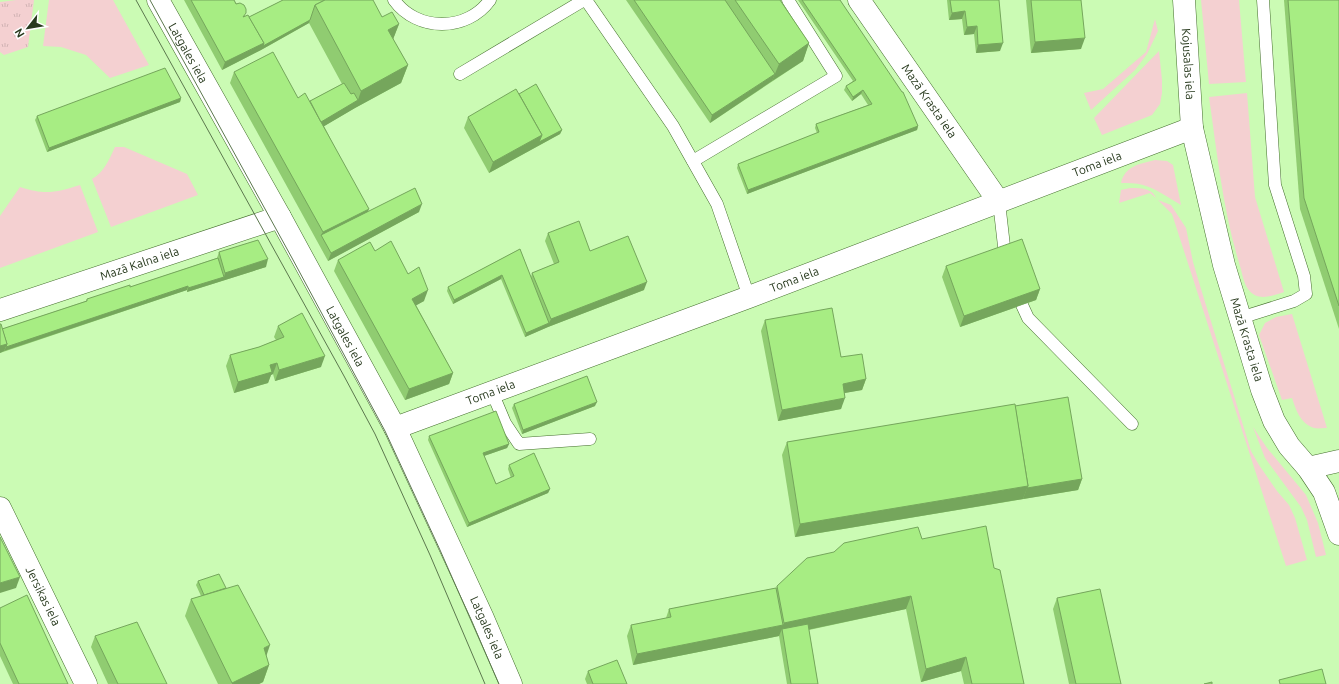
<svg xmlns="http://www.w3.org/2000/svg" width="1339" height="684" font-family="Ubuntu,sans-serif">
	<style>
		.green { fill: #f4d0d1 }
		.park { fill: url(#park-tufts) }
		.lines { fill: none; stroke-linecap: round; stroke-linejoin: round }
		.lane-casing { stroke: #446e2d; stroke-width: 13 }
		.street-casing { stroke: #446e2d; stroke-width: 23 }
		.secondary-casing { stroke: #446e2d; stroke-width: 23 }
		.lane { stroke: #fff; stroke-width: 12 }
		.street { stroke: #fff; stroke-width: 22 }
		.secondary { stroke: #fff; stroke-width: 22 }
		.tram { stroke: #5c784e; stroke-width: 1 }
		.wall { fill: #90cc71 }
		.shaded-wall { fill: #75a65c }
		.building { fill: #a7ed83; stroke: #75a65c }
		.labels { text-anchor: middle; stroke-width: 4; stroke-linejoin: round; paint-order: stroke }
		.street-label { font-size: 12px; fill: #283a1e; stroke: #fff }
	</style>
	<defs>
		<pattern id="park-tufts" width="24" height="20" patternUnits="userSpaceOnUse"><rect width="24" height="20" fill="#f4d0d1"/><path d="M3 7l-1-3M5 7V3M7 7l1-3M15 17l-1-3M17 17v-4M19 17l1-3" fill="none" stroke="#d1b3b3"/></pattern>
	</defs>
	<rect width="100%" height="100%" fill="#cbfbb4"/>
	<g class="green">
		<path d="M49,0h64l36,65 -39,13 -24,-23 -25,-8 -18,-1z"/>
		<path d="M1201,0h38l7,82 -37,2z"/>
		<path d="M1155,19l3,12 -11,23 -12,16 -44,40 -7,-17 19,-4 43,-37z"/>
		<path d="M1159,51l3,29v13l-2,11 -8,11 -50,20 -8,-17z"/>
		<path d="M1247,93l8,104 29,95c-12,4 -27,10 -36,-3 -4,-5 -6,-16 -8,-23 -17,-55 -23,-113 -31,-169z"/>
		<path d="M115,147h9l63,27 11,21 -87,32 -19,-48c12,-7 17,-19 23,-32z"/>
		<path d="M1155,160l12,1 6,4 8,40c-12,-7 -24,-16 -38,-20 -7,-2 -15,-2 -22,-2 4,-17 18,-19 34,-23z"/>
		<path d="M80,185l18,47 -98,36v-52l20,-29c25,8 35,6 60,-2z"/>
		<path d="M1130,188c10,0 22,0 26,10l-6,-5 -31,10 2,-13z"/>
		<path d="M1158,200l13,5 15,23 7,34 8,27 50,162 8,14 18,26 12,14 6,13 12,42 -21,6 -114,-352z"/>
		<path d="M1292,314l35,114c-4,0 -9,1 -13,0 -14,-5 -18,-18 -22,-30l-10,2 -23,-65 6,-12 11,-6z"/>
		<path d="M1253,427l14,21 39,47 12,28 8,32 -10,2 -9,-37 -6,-13 -36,-49z"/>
	</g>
	<path class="park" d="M16,0h18l-6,47 -24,8 -4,-3v-50z"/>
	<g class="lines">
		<defs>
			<g id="lane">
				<path d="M394,0c23,32 73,32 96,0"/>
				<path d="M586,0l87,126 44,78 32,93"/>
				<path d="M460,74l124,-74"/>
				<path d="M693,161l143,-85 -48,-76"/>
				<path d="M999,202l6,53"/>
				<path d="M1022,305l6,13 104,106"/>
				<path d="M1240,318l54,-17 12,-7 -2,-18 -29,-91 -12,-185"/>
				<path d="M492,392l13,31 14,21 71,-5"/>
			</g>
			<g id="street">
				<path id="s1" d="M859,0l140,202"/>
				<path id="s2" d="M1184,0l8,128 32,137 38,125 12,31 15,25 19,22 16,24 15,42"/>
				<path id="s3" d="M0,310l280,-93"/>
				<path id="s4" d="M395,428l354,-131 443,-169"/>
				<path d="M1308,468l31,-7"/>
			</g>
			<g id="secondary">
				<path id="s5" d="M158,0l122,217 115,211 87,188 29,68"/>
				<path id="s6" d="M0,508l86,176"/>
			</g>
		</defs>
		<use href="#lane" class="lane-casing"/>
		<use href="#street" class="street-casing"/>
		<use href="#secondary" class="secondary-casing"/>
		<use href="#lane" class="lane"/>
		<use href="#street" class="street"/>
		<use href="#secondary" class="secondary"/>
		<g class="tram">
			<path d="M136,0l208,376 31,58 55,121 55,129"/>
			<path d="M150,0l142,258 93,173 55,119 59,134"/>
		</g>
	</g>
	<g class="wall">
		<path d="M184,0h50l11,16 4,1 34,-17 99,17 17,7 -6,15 15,26 -7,18 -46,25 -31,18 44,86h51l-91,49 -98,-178 4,-11 64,26 12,3 32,-17 -33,-61 -48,27 -39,20z"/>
		<path d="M626,0h154l29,43 -6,18 -93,62z"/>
		<path d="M798,0h42l78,126 -1,4 -170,64 -10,-26 1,-4 79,-31 -2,-5 1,-4 52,-19 -7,-11 -9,7 -8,-11 2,-4 7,-5z"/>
		<path d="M947,0h52l1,51 -24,2 -2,-19 -10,1 -2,-16 -13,1z"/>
		<path d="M1026,0h55v49l-50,4z"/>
		<path d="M1284,0h55v329l-39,-120z"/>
		<path d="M519,94l43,36 -2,4 -71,39 -25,-45 4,-11z"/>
		<path d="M181,98l-1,4 -133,50 -12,-32 2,-4z"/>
		<path d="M548,233l42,18 54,39 -96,37 -23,10 -24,-58 -48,25 -6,-13 1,-4 72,-38 11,28 1,-4 22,-9 -9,-23z"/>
		<path d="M219,252l47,15 -79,25v-2l-187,63v-29l2,5 84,-28 1,-2 43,-12 87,-29z"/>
		<path d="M338,260l70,14 16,27 -8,4 37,68 -4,11 -44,16 -71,-129z"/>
		<path d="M946,266l94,23 -4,11 -76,27 -18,-50z"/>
		<path d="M765,320l76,37 25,22 -4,11 -18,3 -3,16 -63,12 -17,-90z"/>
		<path d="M278,326l43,41 -46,14 -2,-7 -2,1 -3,8 -34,10 -8,-27 4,-11 29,-8 17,-7 -2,-3z"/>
		<path d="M514,404l81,2 -73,28 -10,-26z"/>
		<path d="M1015,406l67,73 -4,11 -283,47 -13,-82 5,-13z"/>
		<path d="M429,436l80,8 -2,4 -23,8 12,28 15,-6 -3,-9 1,-4 41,24 -2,4 -81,34 -39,-87z"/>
		<path d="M922,539l72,29 30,116h-60l-3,-13 -40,11 -15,-73 -97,21 9,54h-31l-8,-48 -146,29 -6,-29 4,-11 35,-7 3,-9 107,-21 1,-2z"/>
		<path d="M198,581l28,7 40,67 3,10 -6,17 -4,2h-41l-33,-68 6,-17 10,-3 -5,-11z"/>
		<path d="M1057,598l64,86h-52l-16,-75z"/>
		<path d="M0,608l68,76h-55l-13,-28z"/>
		<path d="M95,636l72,48h-59l-17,-37z"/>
		<path d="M588,671l39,13h-40l-2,-5z"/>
	</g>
	<g class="shaded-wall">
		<path d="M965,11l-3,8 -13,1 3,-7z"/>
		<path d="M310,20l-1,3 -48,27 -39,20 3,-8z"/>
		<path d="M399,24l-7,18 -4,-12z"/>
		<path d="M977,26l-3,8 -10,1 3,-8z"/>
		<path d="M1085,38l-4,11 -50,4 4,-11z"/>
		<path d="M809,43l-6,18 -31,20 7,-17z"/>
		<path d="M1003,43l-3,8 -24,2 2,-8z"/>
		<path d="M408,65l-7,18 -46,25 -39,23 3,-8 39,-23 3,-9z"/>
		<path d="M775,74l-3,7 -62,42 2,-8z"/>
		<path d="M863,90l-2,4 -9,7 1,-4z"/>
		<path d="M181,98l-1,4 -133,50 2,-4z"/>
		<path d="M918,126l-1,4 -170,64 1,-4z"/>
		<path d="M562,130l-2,4 -71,39 4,-11 49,-27z"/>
		<path d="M422,204l-3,8 -91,49 3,-8z"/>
		<path d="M369,209l-4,11 -44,15 2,-3z"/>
		<path d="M268,259l-2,8 -79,25 1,-4 36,-11 1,-4z"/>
		<path d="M502,275l-1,4 -48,25 1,-4z"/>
		<path d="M647,282l-3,8 -96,37 -23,10 1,-4 23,-10 2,-4z"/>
		<path d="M188,286l-1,4 -183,61 2,-4z"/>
		<path d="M1040,289l-4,11 -76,27 4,-11z"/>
		<path d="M428,290l-4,11 -16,9 4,-11z"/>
		<path d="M7,344l-3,7 -4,2v-7z"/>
		<path d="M325,356l-4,11 -46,14 4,-11z"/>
		<path d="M277,363l-4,11 -2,1 -3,8 -34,10 4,-11 32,-17z"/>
		<path d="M453,373l-4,11 -44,16 4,-11z"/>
		<path d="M866,379l-4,11 -23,4 4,-10z"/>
		<path d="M845,398l-4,11 -63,12 4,-11z"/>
		<path d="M597,402l-2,4 -73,28 1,-4z"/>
		<path d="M509,444l-2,4 -26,9 2,-4z"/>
		<path d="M1082,479l-4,11 -55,9 4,-11z"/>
		<path d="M1028,486l-5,13 -228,38 5,-13z"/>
		<path d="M550,489l-2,4 -81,34 2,-4z"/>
		<path d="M20,577l-4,11 -16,5v-10z"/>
		<path d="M911,596l-5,13 -123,26 -1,-6 -3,7 -146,29 4,-11 146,-29 1,-2z"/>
		<path d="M270,645l-6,18v-15z"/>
		<path d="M966,657l-5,14 -40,11 5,-13z"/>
		<path d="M269,665l-6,17 -4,2h-27v-1z"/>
	</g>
	<g class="building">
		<path d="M191,0h43l2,4 4,-1 4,2 2,4v4l-3,4 5,-2 16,28 -39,19z"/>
		<path d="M283,0h42l-10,5 -5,15 -47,26 1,-3 -15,-26z"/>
		<path d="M325,0h48l9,17 10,-5 7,12 -11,6 20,35 -47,26 -46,-86z"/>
		<path d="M634,0h91l50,74 -63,41z"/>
		<path d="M735,0h45l29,43 -30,21z"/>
		<path d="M802,0h38l62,92h1l15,34 -170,64 -10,-26 81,-32 -3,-8 56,-20 -9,-14 -10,7 -7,-11 10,-6z"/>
		<path d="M950,0h49l4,43 -25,2 -1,-19 -10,1 -2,-16 -13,2z"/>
		<path d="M1031,0h50l4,38 -50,4z"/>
		<path d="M1288,0h51v306l-35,-108z"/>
		<path d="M273,52l25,46 7,-5 64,116 -46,23 -89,-160z"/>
		<path d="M165,68l16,30 -132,50 -12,-32z"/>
		<path d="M344,83l7,11 3,-1 4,7 -37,22 -11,-21z"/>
		<path d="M536,84l26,46 -23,12 3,-7 -23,-41z"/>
		<path d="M516,89l26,46 -49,27 -25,-45z"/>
		<path d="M415,188l7,16 -91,49 -10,-18z"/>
		<path d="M579,221l11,30 38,-15 19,46 -96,37 -19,-46 27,-11 -11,-29z"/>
		<path d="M1022,239l18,50 -76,27 -18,-50z"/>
		<path d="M258,240l10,19 -43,14 -6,-21z"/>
		<path d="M391,241l17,33 11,-7 9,23 -16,9 41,74 -44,16 -71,-129 32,-18 5,9z"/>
		<path d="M520,249l29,74 -23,10 -24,-58 -48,25 -6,-13z"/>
		<path d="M218,258l6,19 -36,11v-2l-182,61 1,-3 -5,-15 85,-28v-2l43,-14v2z"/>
		<path d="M832,308l9,49 21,-3 4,25 -23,5 2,14 -63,12 -17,-90z"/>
		<path d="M302,313l23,43 -46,14 -2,-7 -7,2 2,7 -34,10 -8,-27 29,-8 25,-10 -6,-11z"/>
		<path d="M0,324h1l6,20 -7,2z"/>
		<path d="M587,376l10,26 -74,28 -9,-26z"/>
		<path d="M1068,397l14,82 -55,9 1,-2 -13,-80z"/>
		<path d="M1015,404l13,82 -228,38 -13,-82z"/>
		<path d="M496,411l13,33 -26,9 13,31 18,-8 -5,-11 25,-12 16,36 -81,34 -40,-87z"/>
		<path d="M986,526l8,42 6,2 24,114h-52l-6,-27 -40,12 -15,-73 -127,27 -7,-37 30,-28 27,-6 10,-9 74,-16 4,12z"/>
		<path d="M0,537l20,40 -20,6z"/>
		<path d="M219,574l7,14 -22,7 -6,-14z"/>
		<path d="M238,585l32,60 -6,3 5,17 -37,18 -41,-84z"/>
		<path d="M776,588l7,37 -146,29 -6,-29 40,-8 -2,-8z"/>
		<path d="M1100,589l21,95h-45l-19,-86z"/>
		<path d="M27,595l41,89h-49l-19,-41v-35z"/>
		<path d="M137,622l30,62h-49l-23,-48z"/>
		<path d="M808,624l10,60h-27l-9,-55z"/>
		<path d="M617,660l10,24h-34l-5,-13z"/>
		<path d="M1322,669l4,15h-46l-1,-4z"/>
		<path d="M1212,682v2h-8z"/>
	</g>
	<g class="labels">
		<g class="street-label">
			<text dy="4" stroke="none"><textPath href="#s5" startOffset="61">Latgales iela</textPath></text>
			<text dy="4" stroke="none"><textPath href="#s2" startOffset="64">Kojusalas iela</textPath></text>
			<text dy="4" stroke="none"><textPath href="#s1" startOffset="123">Mazā Krasta iela</textPath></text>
			<text dy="4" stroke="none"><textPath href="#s4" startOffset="750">Toma iela</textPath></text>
			<text dy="4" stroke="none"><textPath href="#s3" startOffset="147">Mazā Kalna iela</textPath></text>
			<text dy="4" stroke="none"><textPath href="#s4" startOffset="426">Toma iela</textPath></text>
			<text dy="4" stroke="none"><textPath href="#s5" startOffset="385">Latgales iela</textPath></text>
			<text dy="4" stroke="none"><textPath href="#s2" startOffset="347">Mazā Krasta iela</textPath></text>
			<text dy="4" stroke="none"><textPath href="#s4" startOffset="102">Toma iela</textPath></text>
			<text dy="4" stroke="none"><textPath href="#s6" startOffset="98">Jersikas iela</textPath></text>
			<text dy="4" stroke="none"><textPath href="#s5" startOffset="709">Latgales iela</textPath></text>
		</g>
	</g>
	<g transform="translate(28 28) rotate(239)" stroke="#ffffff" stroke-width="3" paint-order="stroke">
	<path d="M0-3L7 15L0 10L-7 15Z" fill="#283a1e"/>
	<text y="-6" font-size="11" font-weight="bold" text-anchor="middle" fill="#283a1e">N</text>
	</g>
</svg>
